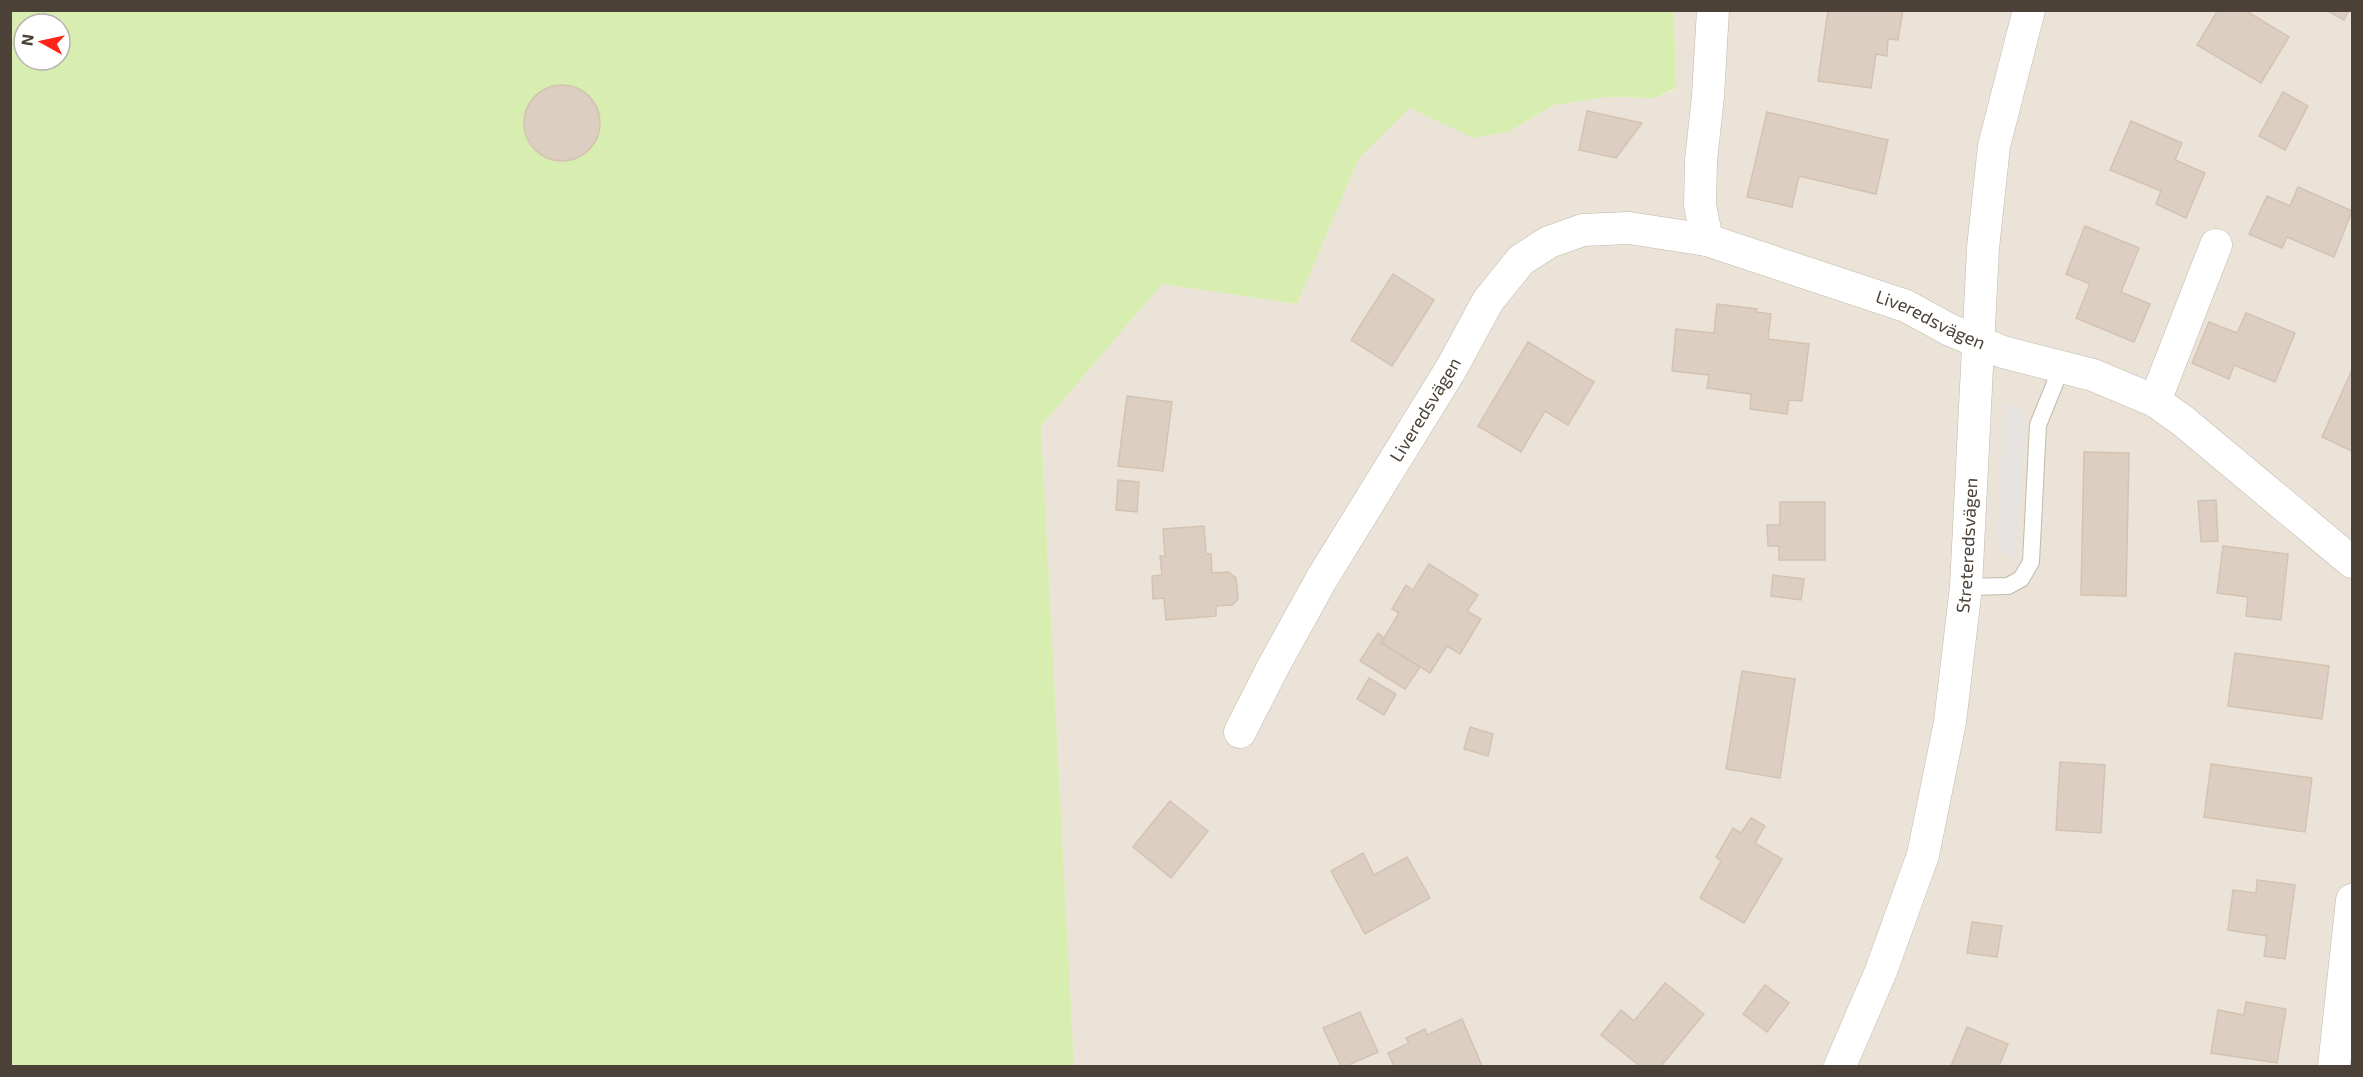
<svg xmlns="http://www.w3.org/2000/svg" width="2363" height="1077" font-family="'Exo 2',sans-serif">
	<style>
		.residential { fill: #ebe3d8 }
		.green { fill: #d8edb0; fill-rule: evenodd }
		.parking { fill: #e5e2df }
		.building { fill: #dccfc1; stroke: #d4c3b1; stroke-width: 1.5 }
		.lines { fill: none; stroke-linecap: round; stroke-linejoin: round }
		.lane-casing { stroke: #c3b8ab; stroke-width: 18 }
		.street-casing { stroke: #c3b8ab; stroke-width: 33 }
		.lane { stroke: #fff; stroke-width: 16 }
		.street { stroke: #fff; stroke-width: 32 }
		.labels { text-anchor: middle; stroke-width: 5; stroke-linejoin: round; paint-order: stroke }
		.street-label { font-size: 18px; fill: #4b4137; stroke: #fff }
	</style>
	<rect width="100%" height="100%" fill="#f6f1ea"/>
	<path class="residential" d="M1674,11h678v1055h-1278l-33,-640 121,-142 135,20 62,-146 51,-50 63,30 35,-6 46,-27 54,-8 47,1 21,-9z"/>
	<path class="green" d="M1674,11l2,77 -21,10 -47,-1 -54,8 -46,27 -35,6 -63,-30 -51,50 -62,146 -135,-20 -121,142 33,640h-1063v-1055zM24,24h36v36h-36z"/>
	<path class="parking" d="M2005,403l21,10 -9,147 -20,-11z"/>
	<g class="building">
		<path d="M1828,10h75l-5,30 -10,-1 -1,17 -11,-2 -5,34 -53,-7z"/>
		<path d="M2218,10h27l44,27 -28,46 -64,-38z"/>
		<path d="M2326,10h23l-5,10z"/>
		<circle cx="562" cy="123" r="38"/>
		<path d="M2283,92l25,14 -23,44 -26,-14z"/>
		<path d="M1587,111l55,12 -26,35 -37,-8z"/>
		<path d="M1767,112l121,28 -12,54 -77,-18 -7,31 -45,-10z"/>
		<path d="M2131,121l51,22 -7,17 30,13 -19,45 -30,-14 5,-13 -51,-21z"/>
		<path d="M2298,187l54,24 -18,46 -47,-20 -5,11 -33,-14 18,-38 23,10z"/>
		<path d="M2085,226l54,22 -18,44 29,12 -16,38 -58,-24 14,-34 -24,-10z"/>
		<path d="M1393,274l41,26 -42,66 -41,-26z"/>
		<path d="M1717,304l40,5 -1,3 15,2 -3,25 41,5 -7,57 -13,-1 -2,14 -37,-5 1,-15 -44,-6 2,-13 -37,-4 4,-42 38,4z"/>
		<path d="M2246,313l49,20 -20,49 -41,-17 -5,14 -37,-16 17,-41 28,11z"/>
		<path d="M1528,342l66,40 -26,43 -23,-14 -24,41 -43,-26z"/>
		<path d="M2352,370v81l-30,-14z"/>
		<path d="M1127,396l45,6 -9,69 -45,-5z"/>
		<path d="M2084,452l45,1 -3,143 -45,-1z"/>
		<path d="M1118,480l21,2 -2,30 -21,-2z"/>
		<path d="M2216,500l2,41 -17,1 -3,-41z"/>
		<path d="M1780,502h45v58h-46v-14h-11l-1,-21h13z"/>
		<path d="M1204,526l2,28h5l1,19 16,-1 8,6 2,21 -6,6 -16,1v10l-50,4 -2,-22 -11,1 -1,-23 10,-1 -2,-19h5l-2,-27z"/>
		<path d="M2223,546l65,8 -7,66 -35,-4 2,-19 -31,-4z"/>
		<path d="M1429,564l49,31 -11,16 14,8 -21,35 -13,-8 -17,27 -49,-30 18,-30 -7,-4 14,-24 7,5z"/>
		<path d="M1773,575l31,4 -3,21 -30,-4z"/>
		<path d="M1378,633l6,5 -3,5 39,24 -15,22 -45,-28z"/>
		<path d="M2235,653l94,13 -7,53 -94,-13z"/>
		<path d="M1742,671l53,8 -15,99 -54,-9z"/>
		<path d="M1369,678l27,16 -12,21 -27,-16z"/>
		<path d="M1470,727l23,7 -5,22 -24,-7z"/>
		<path d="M2060,762l45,3 -4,68 -45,-3z"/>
		<path d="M2211,764l101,14 -7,54 -101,-15z"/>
		<path d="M1170,801l38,30 -37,47 -38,-31z"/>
		<path d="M1751,818l14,8 -10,17 27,16 -38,64 -44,-25 21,-37 -5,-4 17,-29 8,5z"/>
		<path d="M1363,853l11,22 33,-18 23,41 -65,36 -34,-63z"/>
		<path d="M2257,880l38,5 -10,74 -21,-3 3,-20 -39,-6 5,-40 23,3z"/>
		<path d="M1972,922l30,4 -5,31 -30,-4z"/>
		<path d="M1665,983l39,31 -43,52h-21l-39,-31 20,-25 13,11z"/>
		<path d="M1765,985l24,18 -22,29 -24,-18z"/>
		<path d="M2246,1002l40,7 -9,54 -66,-10 7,-43 26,5z"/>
		<path d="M1360,1012l18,40 -32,14h-5l-18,-38z"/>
		<path d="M1462,1019l20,47h-88l-6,-13 21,-10 -3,-5 19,-9 2,6z"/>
		<path d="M1967,1027l41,17 -9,22h-48z"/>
	</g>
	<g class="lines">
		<defs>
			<path id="lane" d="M1966,587l42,-1 13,-7 10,-17 7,-137 24,-59"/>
			<g id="street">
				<path d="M1707,240l-7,-35 1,-44 7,-65 5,-86"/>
				<path d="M2155,401l61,-156"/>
				<path id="s1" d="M1240,732l33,-65 48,-87 130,-211 37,-68 33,-41 28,-18 34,-12 46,-2 78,12 199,66 44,24 53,22 90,23 62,26 28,20 169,141"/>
				<path id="s2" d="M1840,1066l41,-95 42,-116 27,-133 16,-135 17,-339 11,-102 35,-136"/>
				<path d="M2334,1066l18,-166"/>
			</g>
		</defs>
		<use href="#lane" class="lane-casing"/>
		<use href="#street" class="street-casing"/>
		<use href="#lane" class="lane"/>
		<use href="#street" class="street"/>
	</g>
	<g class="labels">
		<g class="street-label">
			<text dy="6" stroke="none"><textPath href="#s1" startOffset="982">Liveredsvägen</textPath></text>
			<text dy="6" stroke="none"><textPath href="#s1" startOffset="372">Liveredsvägen</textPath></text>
			<text dy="6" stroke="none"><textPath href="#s2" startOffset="540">Streteredsvägen</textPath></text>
		</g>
	</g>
	<rect width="2363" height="1077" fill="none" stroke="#4b4137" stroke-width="24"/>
	<g transform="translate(42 42) rotate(278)"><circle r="28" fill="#ffffff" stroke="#b7b3af" stroke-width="1.5"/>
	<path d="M0-4.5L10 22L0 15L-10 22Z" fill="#ff2318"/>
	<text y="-9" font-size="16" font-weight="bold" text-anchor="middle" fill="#4b4137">N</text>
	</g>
</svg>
